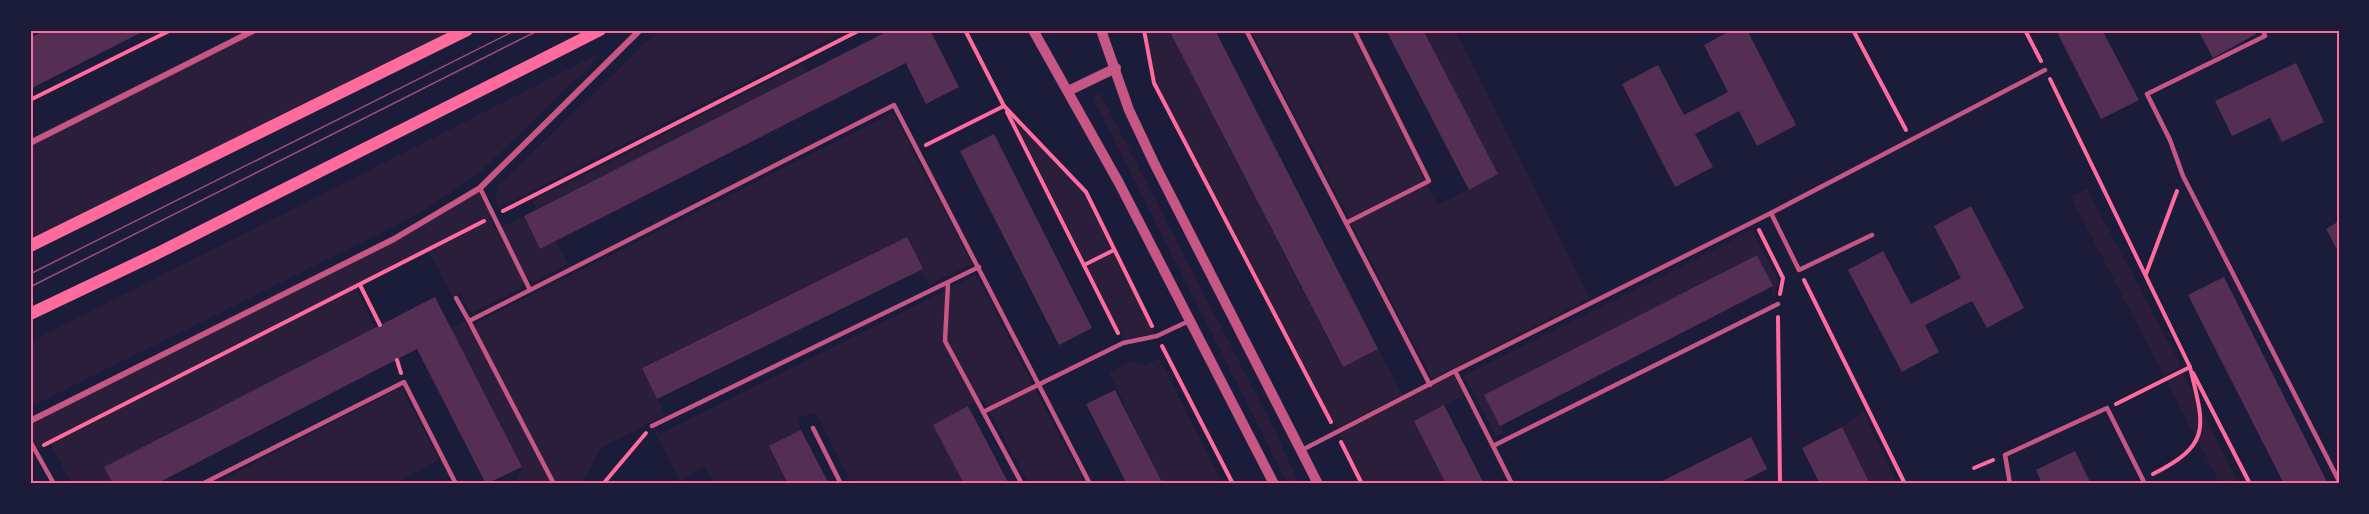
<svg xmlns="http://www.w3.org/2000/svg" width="2369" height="514" font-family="'PT Sans Narrow',sans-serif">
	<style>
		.green { fill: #2a1e3b }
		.building { fill: #542f53 }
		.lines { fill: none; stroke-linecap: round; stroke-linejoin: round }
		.path { stroke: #ff6b9d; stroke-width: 4 }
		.service { stroke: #c65784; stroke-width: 4.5 }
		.minor { stroke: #c65784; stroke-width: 6 }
		.tertiary { stroke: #c65784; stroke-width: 10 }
		.secondary { stroke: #ff6b9d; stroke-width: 12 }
		.tram { stroke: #a44b75; stroke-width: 1.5 }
		.neatline { fill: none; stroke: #ff6b9d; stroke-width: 2 }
	</style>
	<rect width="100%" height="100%" fill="#1b1b3a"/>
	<g class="green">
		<path d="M255,30h212l-437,216v-103z"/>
		<path d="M659,30h189l-350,178 -3,-11 3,-11z"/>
		<path d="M1146,30h23l173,337 36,-18 25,46 -66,33 -181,-346z"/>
		<path d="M1251,30h100l86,175 61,-31 -75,-144h32l135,268 -158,81z"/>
		<path d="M600,53l-10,13 -113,109 -60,40 -387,192v-65z"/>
		<path d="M802,64l5,9 -270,136 -5,-8z"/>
		<path d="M1094,94l7,1 174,336 24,53h-11l-193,-382z"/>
		<path d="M893,113l79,151 -43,21 -23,-47 -264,129 23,48 -64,33 -19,36h-66l6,-17 -72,-139 14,-7 4,6z"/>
		<path d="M1012,117l72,77 27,55 -26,12z"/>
		<path d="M480,188l13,28 -4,2 6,12 29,-14 16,33 16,-7 12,22 -34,18 -7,-3 -5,3 -2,7 -49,24 -11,-20 -7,4 -25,-47 -72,37 19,41 -271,139 9,17h-41l-22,-41 -15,7 -5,-9v-20l364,-182z"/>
		<path d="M2087,189l94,177 -17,10 -93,-179z"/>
		<path d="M1752,230l26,50 -5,18v-12l-16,-31 -273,140 20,38 -8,3 -32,-60z"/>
		<path d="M1114,253l40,81 -30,6 -37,-74z"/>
		<path d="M976,275l109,209h-56l-46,-85 -50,26 31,59h-112l-37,-72 -18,7 4,11 -32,17 19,37h-74l-9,-17 -23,12 -1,5 -29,-58 8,8z"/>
		<path d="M1159,358l64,126h-60l-54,-111 22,-12 15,5z"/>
		<path d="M2183,373l56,111h-19l-54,-104z"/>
		<path d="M1454,375l10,20 -50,26 32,63h-81l-26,-51z"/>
		<path d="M401,387l38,73 -45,24h-180z"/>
		<path d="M1864,413l33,71h-27l-28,-57z"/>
	</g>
	<g class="building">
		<path d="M45,30h101l-116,59v-51z"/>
		<path d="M890,30h40l29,57 -33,17 -20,-41 -366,186 -16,-33z"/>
		<path d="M1169,30h46l163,319 -35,18z"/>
		<path d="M1386,30h37l75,144 -29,16z"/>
		<path d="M1732,30h15l49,95 -39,21 -18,-35 -44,23 18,33 -38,20 -53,-103 36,-19 26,50 44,-23 -24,-47z"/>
		<path d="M2056,30h46l37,70 -38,19z"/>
		<path d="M2198,30h56l2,4 -43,24z"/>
		<path d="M2296,63l28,59 -42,20 -12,-24 -38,18 -17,-35z"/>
		<path d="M994,134l98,194 -33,17 -99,-194z"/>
		<path d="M1971,206l53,102 -37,20 -15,-27 -47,24 14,27 -37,20 -54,-102 35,-19 28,53 50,-26 -27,-52z"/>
		<path d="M2339,221v32l-13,-24z"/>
		<path d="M907,237l16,32 -266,130 -15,-31z"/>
		<path d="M1757,255l16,31 -273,140 -16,-31z"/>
		<path d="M2224,277l104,207h-44l-96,-189z"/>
		<path d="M435,297l87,170 -36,17 -69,-135 -261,135h-43l-9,-17z"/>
		<path d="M1115,390l48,94h-36l-41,-80z"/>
		<path d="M1444,405l40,79h-38l-32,-63z"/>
		<path d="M968,406l41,78h-45l-31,-59z"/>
		<path d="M1842,427l28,57h-50l-18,-36z"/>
		<path d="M801,430l28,54h-41l-19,-38z"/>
		<path d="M1751,437l16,32 -30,15h-81z"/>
		<path d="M2075,451l16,33h-49l-6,-14z"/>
	</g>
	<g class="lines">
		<g class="path">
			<path d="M1144,30l10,53 177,339"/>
			<path d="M1853,30l53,100"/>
			<path d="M2025,30l16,31"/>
			<path d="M2050,79l140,288 -74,37"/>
			<path d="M30,100l141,-70"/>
			<path d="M1004,106l82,86 66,134"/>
			<path d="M1007,112l111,221"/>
			<path d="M926,145l78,-39 -39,-76"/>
			<path d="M503,211l357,-181"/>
			<path d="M1759,230l24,48 -3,16"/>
			<path d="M1084,265l30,-15"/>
			<path d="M2146,274l31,-83"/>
			<path d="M1804,280l101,204"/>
			<path d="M360,285l20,40"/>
			<path d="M1778,317l2,167"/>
			<path d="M1162,346l71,138"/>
			<path d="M397,360l4,13"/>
			<path d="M2193,373l57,111"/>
			<path d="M1341,442l21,42"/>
			<path d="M44,445l440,-224"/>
			<path d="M1974,468l19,-8"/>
			<path d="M2153,474c60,-30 51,-48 37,-107"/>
			<path d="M603,484l43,-51"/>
			<path d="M1940,484h1"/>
		</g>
		<g class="service">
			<path d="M1246,30l184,355"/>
			<path d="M2263,30l2,6 -118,58 23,46 13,36 156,305"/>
			<path d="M480,188l50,102"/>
			<path d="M1771,213l28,57 73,-35"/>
			<path d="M1346,223l83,-42 -75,-151"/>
			<path d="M948,283l-3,58 77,143"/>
			<path d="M456,298l13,23"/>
			<path d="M1455,371l316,-158 274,-143"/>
			<path d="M983,412l140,-69 34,-7 34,-16"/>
			<path d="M652,426l327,-159"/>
			<path d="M813,428l28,56"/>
			<path d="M30,441l24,43"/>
			<path d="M1493,446l19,38"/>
			<path d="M1302,450l153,-79 38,75 285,-142"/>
			<path d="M202,484l202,-102 52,102"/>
			<path d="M554,484l-85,-163 425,-216 196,379"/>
			<path d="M2010,484l-5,-29 102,-47 38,76"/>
		</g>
		<g class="minor">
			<path d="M30,143l225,-113"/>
			<path d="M30,421l364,-182 86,-51 160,-158"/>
		</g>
		<g class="tertiary">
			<path d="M1033,30l86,153 155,301"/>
			<path d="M1101,30l28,80 25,53 164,321"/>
			<path d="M1068,91l48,-23"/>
		</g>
		<g class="secondary">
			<path d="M30,246l437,-216"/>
			<path d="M30,314l126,-60 444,-224"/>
		</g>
		<g class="tram">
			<path d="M30,274l486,-244"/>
			<path d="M30,287l509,-257"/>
		</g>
	</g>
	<rect width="2369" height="514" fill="none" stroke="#1b1b3a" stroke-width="63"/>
	<rect x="32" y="32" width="2306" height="450" class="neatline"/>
</svg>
